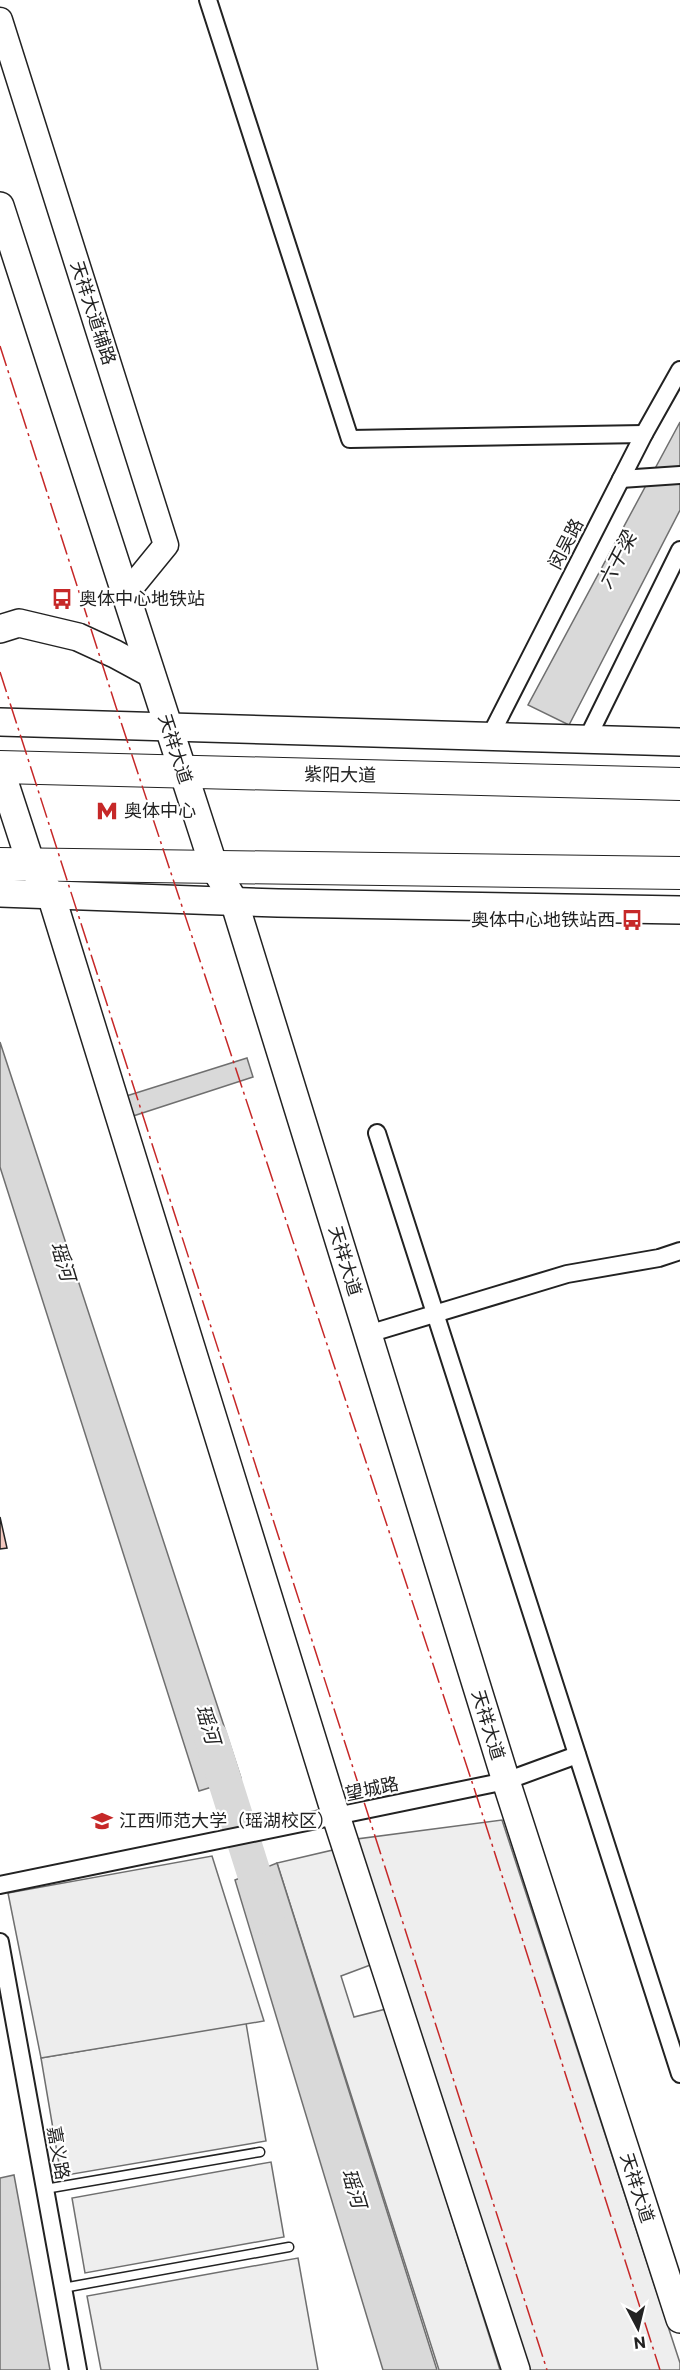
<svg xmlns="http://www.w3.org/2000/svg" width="680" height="2370" font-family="Commissioner,'Noto Sans SC',sans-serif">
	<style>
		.green { fill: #eee; stroke: #6f6f6f; stroke-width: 1.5 }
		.parking { fill: #ededed; stroke: #6f6f6f; stroke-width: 1.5 }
		.water { fill: #d9d9d9; stroke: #6f6f6f; stroke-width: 1.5 }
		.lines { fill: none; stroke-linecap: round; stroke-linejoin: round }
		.river { stroke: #d9d9d9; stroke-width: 34 }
		.building { fill: #f3c9c0; stroke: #222; stroke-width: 1.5 }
		.lane-casing { stroke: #222; stroke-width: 11 }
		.street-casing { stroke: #222; stroke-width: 20 }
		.secondary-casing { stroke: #222; stroke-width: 27 }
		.primary-casing { stroke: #222; stroke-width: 30 }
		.highway-casing { stroke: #222; stroke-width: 34 }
		.lane { stroke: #fff; stroke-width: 8 }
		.street { stroke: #fff; stroke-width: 16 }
		.secondary { stroke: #fff; stroke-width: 24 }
		.primary { stroke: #fff; stroke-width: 27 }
		.highway { stroke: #fff; stroke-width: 32 }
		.power { stroke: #c62828; stroke-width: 1.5; stroke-dasharray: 21 4.5 3 4.5; stroke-linecap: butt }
		.labels { text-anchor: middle; stroke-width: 4.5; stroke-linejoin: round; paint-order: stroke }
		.street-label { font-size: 18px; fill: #222; stroke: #fff }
		.poi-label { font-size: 18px; fill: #222; stroke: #fff; text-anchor: start }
		.water-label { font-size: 20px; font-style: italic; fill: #222; stroke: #fff }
	</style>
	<rect width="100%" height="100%" fill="#fff"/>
	<g class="green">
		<path d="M502,1820l178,543v7h-153l-170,-531z"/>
		<path d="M333,1850l40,114 -32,12 13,41 32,-8 114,361h-61l-162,-507z"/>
		<path d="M246,2023l20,118 -205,35 -20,-118z"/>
		<path d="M271,2162l13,75 -199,36 -13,-75z"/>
		<path d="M298,2258l20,112h-217l-14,-74z"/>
	</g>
	<path class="parking" d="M212,1856l52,165 -223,37 -33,-165z"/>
	<g class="water">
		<path d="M680,422v88l-111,215 -41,-20z"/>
		<path d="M0,1042l241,736 -42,13 -199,-624z"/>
		<path d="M247,1058l6,19 -126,41 -7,-20z"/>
		<path d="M277,1863l160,507h-54l-148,-490z"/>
		<path d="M14,2175l36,195h-50v-192z"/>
	</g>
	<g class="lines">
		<path class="river" d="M211,1737l57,181"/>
	</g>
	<path class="building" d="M0,1517l7,31 -7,1z"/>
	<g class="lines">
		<defs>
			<g id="lane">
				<path d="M45,2189l215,-37"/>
				<path d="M63,2288l226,-41"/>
			</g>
			<g id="street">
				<path d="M208,0l142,439 294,-5"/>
				<path d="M621,479l59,-4"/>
				<path d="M490,736l154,-302 36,-64"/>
				<path d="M587,739l93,-189"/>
				<path d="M377,1133l303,941"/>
				<path d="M368,1334l199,-60 92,-16 21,-7"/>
				<path d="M0,1885l506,-104 71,-26"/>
				<path d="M0,1942l78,428"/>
			</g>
			<path id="secondary" d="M0,20l166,525 -40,49"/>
			<g id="primary">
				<path d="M0,206l214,661 20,34 272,880 174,538"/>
				<path d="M0,629l19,-6 59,14 37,17 35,19"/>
				<path d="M0,722l680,20"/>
				<path d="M0,769l31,95 20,31 285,921 180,554"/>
				<path d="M0,893l278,10 402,7"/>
			</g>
			<g id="highway">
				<path d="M0,767l680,17"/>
				<path d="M0,864l680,9"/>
			</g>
		</defs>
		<use href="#lane" class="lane-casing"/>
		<use href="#street" class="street-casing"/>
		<use href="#secondary" class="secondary-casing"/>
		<use href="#primary" class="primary-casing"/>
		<use href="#highway" class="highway-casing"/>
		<use href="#lane" class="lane"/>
		<use href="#street" class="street"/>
		<use href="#secondary" class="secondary"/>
		<use href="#primary" class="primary"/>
		<use href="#highway" class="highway"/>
		<g class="power">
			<path d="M0,346l116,361 358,1081 186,582"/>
			<path d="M0,672l547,1698"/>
		</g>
	</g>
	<defs>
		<symbol id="bus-bare" viewBox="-9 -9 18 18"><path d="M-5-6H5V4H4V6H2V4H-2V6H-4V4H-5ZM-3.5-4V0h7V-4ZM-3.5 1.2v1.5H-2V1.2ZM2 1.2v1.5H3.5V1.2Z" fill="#c62828" stroke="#fff" stroke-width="2.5" paint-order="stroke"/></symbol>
		<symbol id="metro-bare" viewBox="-9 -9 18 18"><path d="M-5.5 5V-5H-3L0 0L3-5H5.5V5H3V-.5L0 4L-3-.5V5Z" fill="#c62828" stroke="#fff" stroke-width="2.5" paint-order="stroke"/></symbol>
		<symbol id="university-bare" viewBox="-9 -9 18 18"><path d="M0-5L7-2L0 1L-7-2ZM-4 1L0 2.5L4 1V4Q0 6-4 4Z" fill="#c62828" stroke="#fff" stroke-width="2.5" paint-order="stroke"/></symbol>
	</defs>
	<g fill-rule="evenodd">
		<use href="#bus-bare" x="47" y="584" width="30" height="30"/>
		<use href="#metro-bare" x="92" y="796" width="30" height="30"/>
		<use href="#bus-bare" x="617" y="905" width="30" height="30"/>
		<use href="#university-bare" x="87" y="1806" width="30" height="30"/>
	</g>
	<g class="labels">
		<g class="street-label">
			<text transform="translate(93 313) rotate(72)" y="6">天祥大道辅路</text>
			<text transform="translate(566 544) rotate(-63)" y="6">闵吴路</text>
			<text transform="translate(175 749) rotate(72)" y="6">天祥大道</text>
			<text transform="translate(340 775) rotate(1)" y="6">紫阳大道</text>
			<text transform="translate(345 1261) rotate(73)" y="6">天祥大道</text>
			<text transform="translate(488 1725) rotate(73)" y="6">天祥大道</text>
			<text transform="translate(372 1789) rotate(-12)" y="6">望城路</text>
			<text transform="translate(58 2153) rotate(80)" y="6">嘉义路</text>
			<text transform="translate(637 2188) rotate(72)" y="6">天祥大道</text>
		</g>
		<g class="poi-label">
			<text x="79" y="605">奥体中心地铁站</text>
			<text x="124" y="817">奥体中心</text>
			<text x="615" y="926" text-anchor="end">奥体中心地铁站西</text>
			<text x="119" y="1827">江西师范大学（瑶湖校区）</text>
		</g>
		<g class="water-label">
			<text transform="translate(617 560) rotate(-63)" y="7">六干梁</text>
			<text transform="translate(63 1261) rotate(73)" y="7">瑶河</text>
			<text transform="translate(208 1724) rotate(73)" y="7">瑶河</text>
			<text transform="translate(354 2188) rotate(73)" y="7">瑶河</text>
		</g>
	</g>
	<g transform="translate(638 2328) rotate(173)" stroke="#ffffff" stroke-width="4.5" paint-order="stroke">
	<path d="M0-4.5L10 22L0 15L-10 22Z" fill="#222222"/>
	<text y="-9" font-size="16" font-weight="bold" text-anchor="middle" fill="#222222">N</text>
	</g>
</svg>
